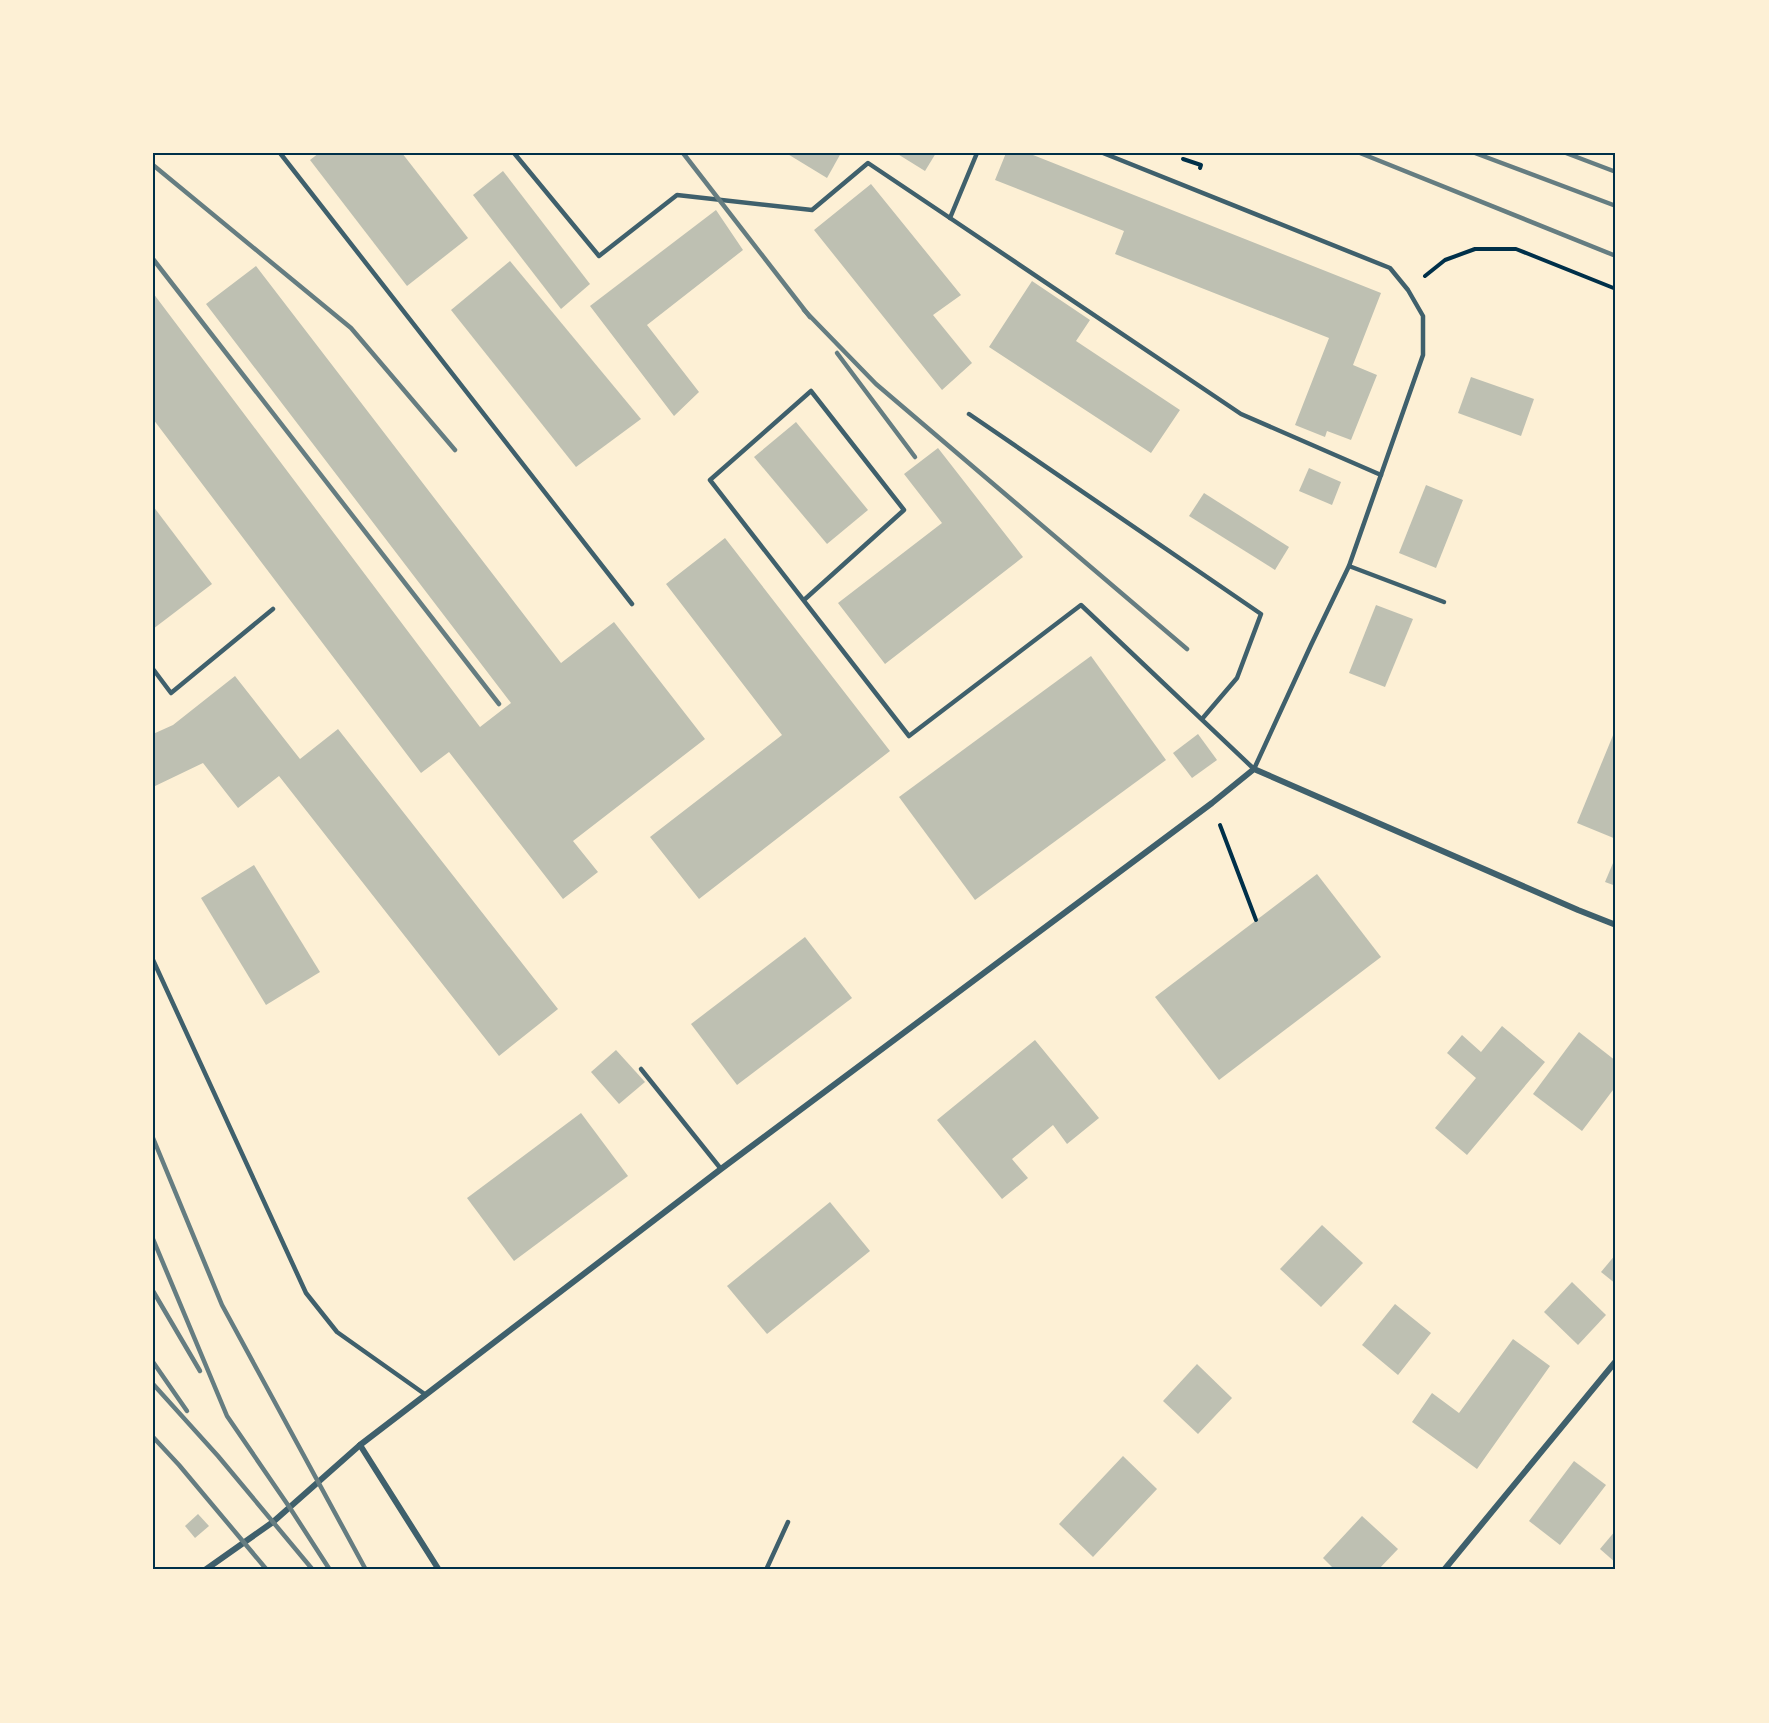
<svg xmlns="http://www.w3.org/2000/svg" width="1769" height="1723" font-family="'Fira Sans',sans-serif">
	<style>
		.building { fill: #bec0b2 }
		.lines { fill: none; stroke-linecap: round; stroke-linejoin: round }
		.path { stroke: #003049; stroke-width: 4 }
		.service { stroke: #3f606c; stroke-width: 4.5 }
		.minor { stroke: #3f606c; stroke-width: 6 }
		.rail { stroke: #657d81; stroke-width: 4.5 }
		.neatline { fill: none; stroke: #003049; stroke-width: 2 }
	</style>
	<rect width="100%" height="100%" fill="#fdf0d5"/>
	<g class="building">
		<path d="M319,153H402L468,238L407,286L310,160Z"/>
		<path d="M786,153H841L827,178Z"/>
		<path d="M896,153H936L925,171Z"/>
		<path d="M1006,153H1028L1381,293L1353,365L1377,375L1351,440L1327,431L1325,437L1295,425L1329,338L1115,254L1124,231L995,180Z"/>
		<path d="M503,171L590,284L561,309L473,195Z"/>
		<path d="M871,184L961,295L933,315L972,363L942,390L814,230Z"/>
		<path d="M716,210L743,250L647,325L699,392L674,416L590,306Z"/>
		<path d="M510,261L641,419L576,467L451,310Z"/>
		<path d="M256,266L561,663L614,622L705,739L573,841L598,872L563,899L449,752L421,773L153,419V293L480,727L511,703L206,304Z"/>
		<path d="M1032,281L1090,320L1076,341L1180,410L1151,453L989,347Z"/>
		<path d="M1471,377L1534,399L1521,436L1458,413Z"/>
		<path d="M796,422L868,510L827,544L754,457Z"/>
		<path d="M938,448L1023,557L885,664L838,603L942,523L904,474Z"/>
		<path d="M1309,468L1341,482L1332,505L1299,491Z"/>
		<path d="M1426,485L1463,500L1436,568L1399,553Z"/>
		<path d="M1204,493L1289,547L1275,570L1189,516Z"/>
		<path d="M153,506L212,584L153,629Z"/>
		<path d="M725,538L890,751L699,899L650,837L782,735L666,584Z"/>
		<path d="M1376,605L1413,619L1385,687L1349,673Z"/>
		<path d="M1091,656L1166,760L975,900L899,797Z"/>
		<path d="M235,676L300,759L338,729L558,1009L499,1056L279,776L238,808L203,763L153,787V734L173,725Z"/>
		<path d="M1616,728V839L1577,823Z"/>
		<path d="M1198,734L1217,760L1192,778L1173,753Z"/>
		<path d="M1616,856V886L1605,882Z"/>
		<path d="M254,865L320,972L266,1005L201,898Z"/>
		<path d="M1317,874L1381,957L1219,1080L1155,997Z"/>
		<path d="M805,937L852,998L737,1085L691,1024Z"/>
		<path d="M1502,1026L1545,1062L1467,1155L1435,1128L1476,1078L1447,1053L1462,1035L1481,1052Z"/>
		<path d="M1579,1032L1616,1061V1086L1582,1131L1533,1094Z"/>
		<path d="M1035,1040L1099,1118L1067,1144L1053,1125L1012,1159L1028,1178L1002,1199L937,1120Z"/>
		<path d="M616,1050L645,1082L619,1104L591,1072Z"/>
		<path d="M581,1113L628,1176L514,1261L467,1198Z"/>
		<path d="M830,1202L870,1251L767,1334L727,1286Z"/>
		<path d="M1322,1225L1363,1263L1321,1307L1280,1269Z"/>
		<path d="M1616,1254V1284L1601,1272Z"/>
		<path d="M1572,1282L1606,1315L1578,1345L1544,1312Z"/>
		<path d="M1395,1304L1431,1333L1398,1375L1362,1345Z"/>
		<path d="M1513,1339L1550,1366L1477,1469L1412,1422L1432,1393L1459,1413Z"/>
		<path d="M1197,1364L1232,1398L1198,1434L1163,1401Z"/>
		<path d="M1123,1456L1157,1489L1093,1557L1059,1524Z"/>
		<path d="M1574,1461L1606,1485L1560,1545L1529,1521Z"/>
		<path d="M198,1514L209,1526L195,1538L185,1526Z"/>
		<path d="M1362,1516L1398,1549L1378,1570H1335L1323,1558Z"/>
		<path d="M1616,1530V1563L1600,1549Z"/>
	</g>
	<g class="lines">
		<g class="path">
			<path d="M1183,159L1201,165L1200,168"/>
			<path d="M1425,276L1445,260L1475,249H1516L1616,289"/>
			<path d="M1220,825L1256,920"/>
		</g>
		<g class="service">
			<path d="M280,153L632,604"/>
			<path d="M514,153L599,256L677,195L812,210L868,163L950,218"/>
			<path d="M977,153L950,218L1241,414L1381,475"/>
			<path d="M969,414L1261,614L1237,678L1202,719"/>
			<path d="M1349,566L1444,602"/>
			<path d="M804,600L904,510L811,391L710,480L909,736L1081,605L1254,769L1311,645L1349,566L1423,355V316L1408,290L1390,268L1103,153"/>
			<path d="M153,669L171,693L273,609"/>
			<path d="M153,960L306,1293L337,1332L426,1395"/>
			<path d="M641,1069L721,1169"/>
			<path d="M766,1570L788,1522"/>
		</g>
		<g class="minor">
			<path d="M360,1445L439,1570"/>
			<path d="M205,1570L273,1522L360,1445L721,1169L1212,803L1254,769L1578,910L1616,925"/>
			<path d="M1444,1570L1616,1361"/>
		</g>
		<g class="rail">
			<path d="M683,153L810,317"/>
			<path d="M1360,153L1616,256"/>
			<path d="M1475,153L1616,206"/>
			<path d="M1566,153L1616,172"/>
			<path d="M153,165L351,328L455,450"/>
			<path d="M153,259L499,704"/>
			<path d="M804,310L876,384L1187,649"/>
			<path d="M837,353L915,457"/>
			<path d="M153,1138L222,1305L366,1570"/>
			<path d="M153,1239L227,1416L290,1508L330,1570"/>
			<path d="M153,1291L200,1371"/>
			<path d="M153,1362L187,1411"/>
			<path d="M153,1384L218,1456L313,1570"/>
			<path d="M153,1437L179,1465L267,1570"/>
		</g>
	</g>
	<rect width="1769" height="1723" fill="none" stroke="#fdf0d5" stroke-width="309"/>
	<rect x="154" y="154" width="1460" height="1414" class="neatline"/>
</svg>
